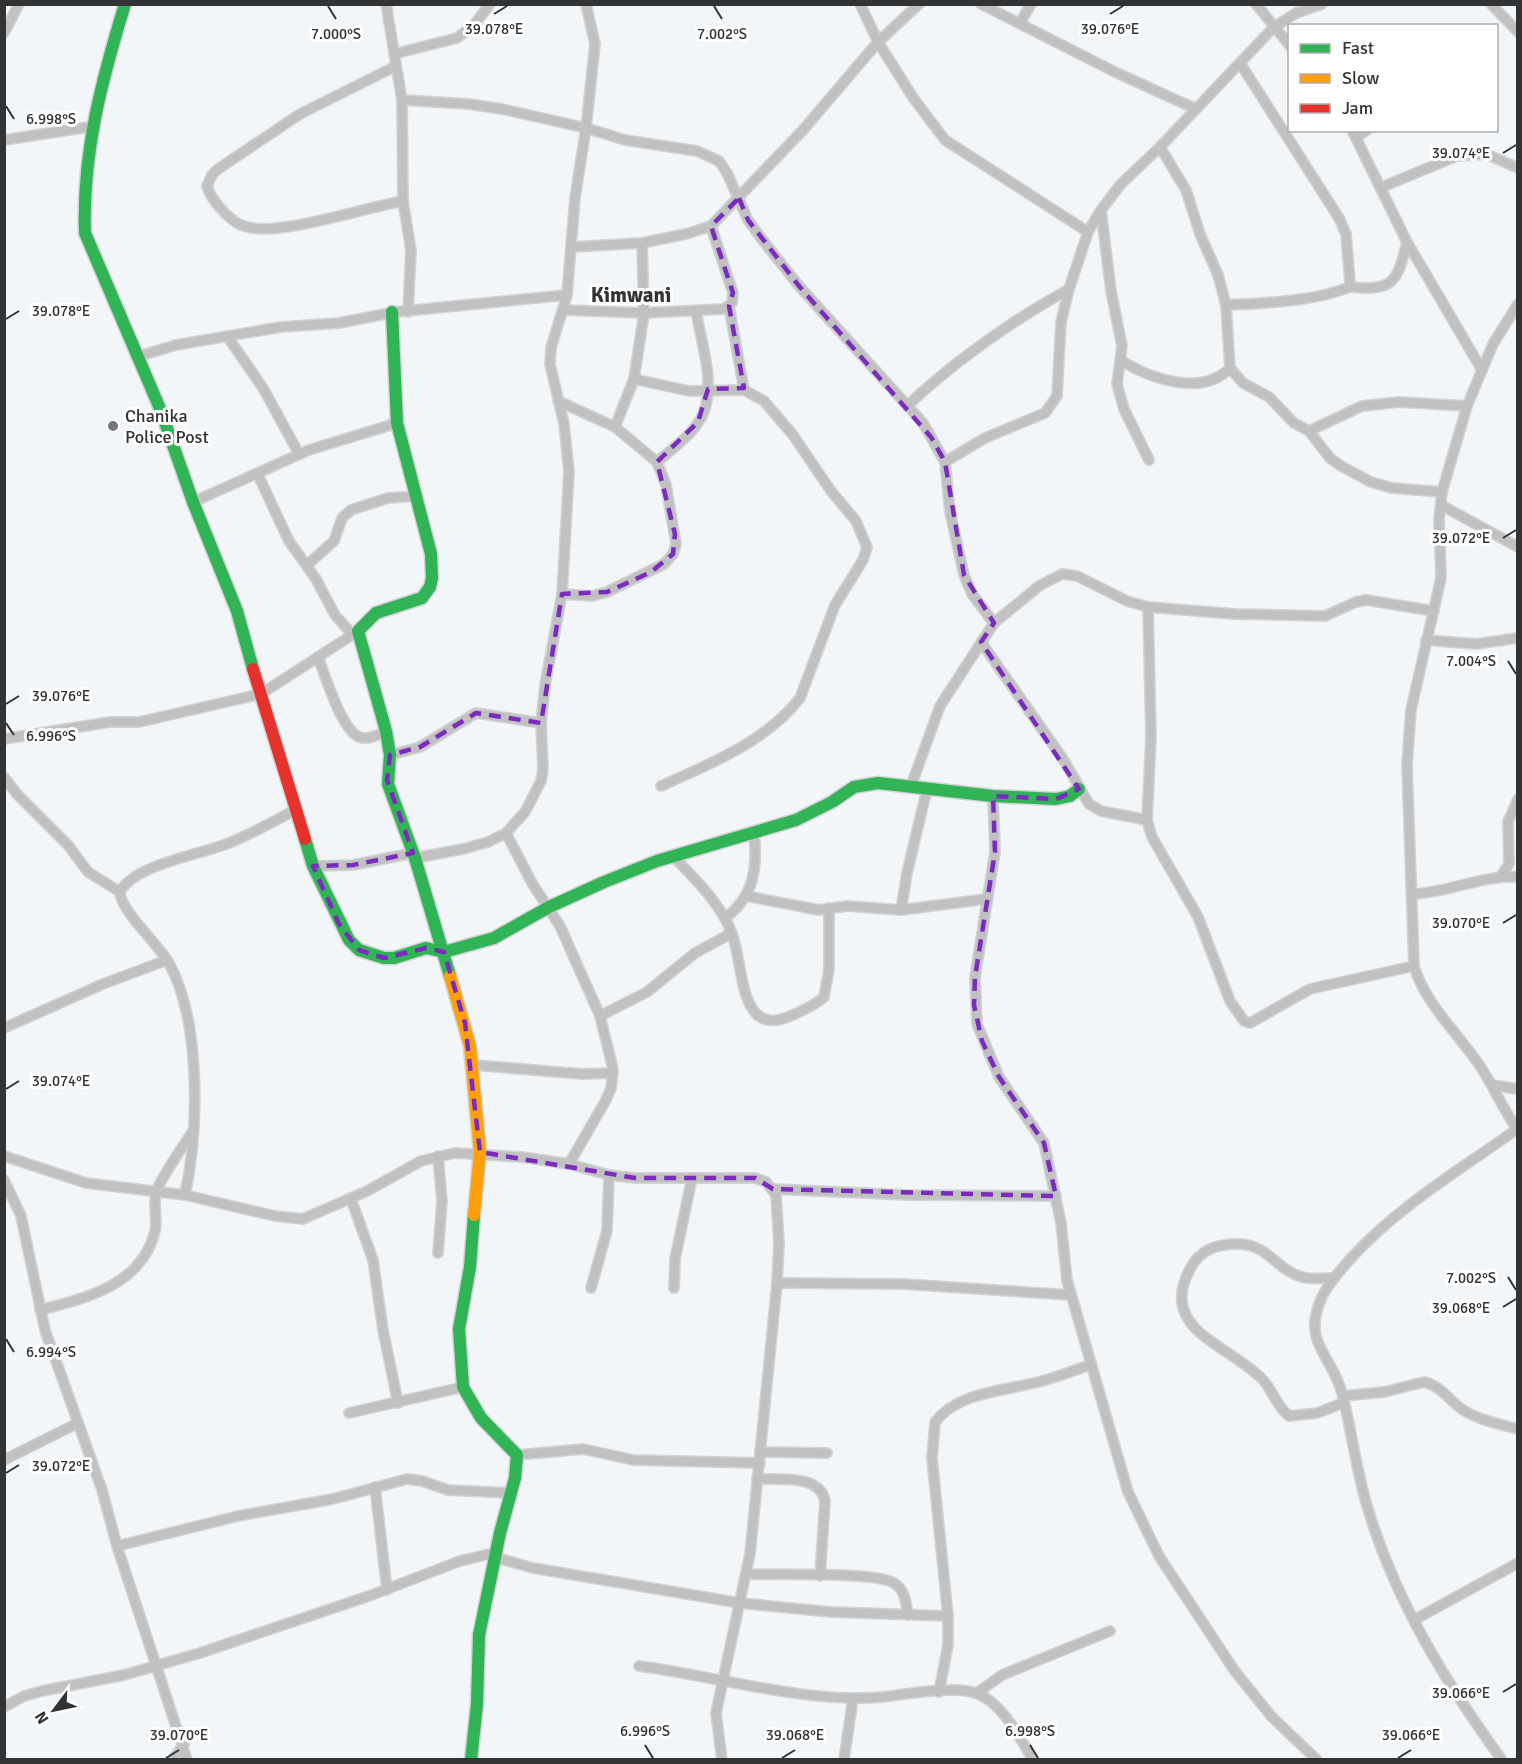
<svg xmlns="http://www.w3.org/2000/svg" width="1522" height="1764" font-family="Signika,sans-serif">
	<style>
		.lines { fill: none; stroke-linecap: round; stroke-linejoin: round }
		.street-casing { stroke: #d1d3d5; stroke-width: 12 }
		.fast-casing { stroke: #d1d3d5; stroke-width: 15 }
		.slow-casing { stroke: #d1d3d5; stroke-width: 15 }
		.jam-casing { stroke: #d1d3d5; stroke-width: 15 }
		.street { stroke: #c2c1c1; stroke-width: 9 }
		.fast { stroke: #30b455; stroke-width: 12 }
		.slow { stroke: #ff9f0a; stroke-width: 12 }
		.jam { stroke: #e5322d; stroke-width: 12 }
		.marked { fill: none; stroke: #7b2cbf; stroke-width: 4.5; stroke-dasharray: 12 8; stroke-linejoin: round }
		.ticks { fill: none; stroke: #313335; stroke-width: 2 }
		.poi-dot { fill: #75777a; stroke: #fff; stroke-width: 2 }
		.labels { text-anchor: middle; stroke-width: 6; stroke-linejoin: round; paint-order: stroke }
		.poi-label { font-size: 18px; fill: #313335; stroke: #fff; text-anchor: start }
		.quarter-label { font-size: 21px; font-weight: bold; fill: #313335; stroke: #fff }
		.ticks-label { font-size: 15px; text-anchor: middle; fill: #313335; stroke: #fff; stroke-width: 6; stroke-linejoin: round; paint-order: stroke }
	</style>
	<rect width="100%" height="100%" fill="#f3f6f9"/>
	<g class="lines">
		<g class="street-casing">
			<g id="street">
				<path d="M386,4L402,100L403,201L411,250L408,312"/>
				<path d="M860,4L878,42L914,99L945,140L1088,232"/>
				<path d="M981,4L1115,72L1196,109"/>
				<path d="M1256,4L1290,46"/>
				<path d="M1491,4L1518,32"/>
				<path d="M1020,23L1031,4"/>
				<path d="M4,33L19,4"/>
				<path d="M394,54L457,38L474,25L490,4"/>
				<path d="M396,66L300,114L218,169L212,175L207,186C211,200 230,222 244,226C276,238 366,207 403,201"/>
				<path d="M402,100L468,104L502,109L586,128L625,140L697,151L719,161L727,173L748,220L761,238L799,286L923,423L945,462L950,512L964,575L972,594L994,623"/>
				<path d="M1352,130L1407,242L1482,370"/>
				<path d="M1356,137L1367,130"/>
				<path d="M4,140L95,126"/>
				<path d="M1382,187L1457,156L1486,154L1518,168"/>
				<path d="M1101,210L1111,291L1122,346L1117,384L1124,409L1149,460"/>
				<path d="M572,247L642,243L686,234L711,226L803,130L878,42L919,4"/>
				<path d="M1350,287C1393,291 1397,283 1407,242"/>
				<path d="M1518,304L1493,344L1467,406L1442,492L1439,519L1441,578L1411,710L1407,765L1414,966C1425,1004 1458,1033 1480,1066C1494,1087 1503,1110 1518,1130"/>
				<path d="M1226,305C1267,303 1311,302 1350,287V283L1346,234L1339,218L1240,63"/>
				<path d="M729,306L744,390"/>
				<path d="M563,310L644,313L724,309L732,303L733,293L711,226"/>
				<path d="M227,336L263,388L299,454"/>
				<path d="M136,357L176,345L281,327L339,323L395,312L567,295"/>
				<path d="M1122,361C1151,379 1202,397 1230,368L1226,305L1218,275L1200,234L1186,190L1160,147"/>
				<path d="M1230,368L1243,383L1269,397L1294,423L1309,431L1330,458L1341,466L1371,482L1392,488L1442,492"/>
				<path d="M634,379L689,391L744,390L764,401L793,435L831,491L856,521L867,547L863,560L835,605L800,698C767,741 710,764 661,786"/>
				<path d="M558,401L615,427L657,462L666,485L676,544L673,554L664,564L607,592L592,596L562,594"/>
				<path d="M907,406C956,360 1010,322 1069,289"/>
				<path d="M615,427L634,379L644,313L642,243"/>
				<path d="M1309,431L1362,406L1399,402L1467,406"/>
				<path d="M657,462C673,448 694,434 703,414C716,385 701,342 696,311"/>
				<path d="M945,462L985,438L1045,413L1057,396L1061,322L1069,289L1088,232L1101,210L1121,184L1160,147L1273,28L1296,13L1322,4"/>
				<path d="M258,475L289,541L316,579L335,615L352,634"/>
				<path d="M193,502L309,450L397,423"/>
				<path d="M1441,505L1518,547"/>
				<path d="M307,565L334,541L342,518L351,510L388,498L417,496"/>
				<path d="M1148,607L1151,736L1147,820L1152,837L1198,917L1230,1001L1244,1021L1250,1023L1310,989L1414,966"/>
				<path d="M1426,640L1476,644L1518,638"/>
				<path d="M981,642L1063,759L1089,804L1101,811L1147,820"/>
				<path d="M318,657C325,675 341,729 359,737C368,741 379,734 386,731"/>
				<path d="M4,739L110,722H139L261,694L358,631"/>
				<path d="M390,755L420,747L476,713L541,723"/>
				<path d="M4,777L17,794L68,845L88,872L120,892"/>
				<path d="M911,786L940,706L994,623L1039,586L1062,574L1077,576L1127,601L1148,607L1235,614L1325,616L1356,602L1366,600L1434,611"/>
				<path d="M993,796L995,852L975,977L977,1024L999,1077L1044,1143L1061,1223L1067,1280L1128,1492L1159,1556L1234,1670L1271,1716L1317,1760"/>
				<path d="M506,833L532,883L560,926L600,1016L613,1069L611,1088L606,1100L569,1164"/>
				<path d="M673,856C694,878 722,905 732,934C744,964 738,1037 788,1017C800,1012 814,1006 824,997L829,970V908"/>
				<path d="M415,858L463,849L488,842L506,833L525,812L541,781L543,769L541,723L545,685L562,594L569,472L564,424L550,364L551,348L567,295L575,198L586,128L595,44L586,4"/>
				<path d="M313,866L353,865L413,853"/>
				<path d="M1501,876L1509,864L1508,822L1518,799"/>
				<path d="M1412,894C1448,893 1481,875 1518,877"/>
				<path d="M746,896L819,910L847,906L901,910L986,899"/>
				<path d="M901,910L907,873L927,789"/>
				<path d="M725,918C754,897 758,867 754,833"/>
				<path d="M600,1016L647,992L695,953L732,933"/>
				<path d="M4,1028L103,984L167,960"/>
				<path d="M473,1065L582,1074L613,1073"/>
				<path d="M1492,1085L1518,1089"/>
				<path d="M4,1156L86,1183L185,1195L275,1216L303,1219L367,1191L421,1161L455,1153L522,1157L569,1164L609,1175L635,1178H755L766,1182L776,1195L779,1243L777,1283L750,1554L716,1713L722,1760"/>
				<path d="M438,1156L442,1201L438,1253"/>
				<path d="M4,1180L21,1216L45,1330L102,1490L117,1546L187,1760"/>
				<path d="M773,1189L908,1195L1056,1196"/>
				<path d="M185,1195C199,1130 201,1022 169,963C158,944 120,910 120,892C135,864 200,855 229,843C251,834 273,822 295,810"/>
				<path d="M351,1199L373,1260L383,1330L398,1403"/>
				<path d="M1334,1278C1323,1278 1312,1280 1302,1277C1278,1271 1267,1244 1239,1244C1217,1244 1200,1249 1190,1269C1157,1330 1230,1345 1263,1380C1273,1391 1277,1407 1289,1416L1317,1413L1343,1403"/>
				<path d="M777,1283L903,1284L1071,1295"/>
				<path d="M591,1288L607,1231L609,1175"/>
				<path d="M674,1288L675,1259L692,1178"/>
				<path d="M40,1310C87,1298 142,1285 155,1231C158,1218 152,1202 157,1190C162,1176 184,1145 193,1131"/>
				<path d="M1343,1396L1384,1392L1424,1382C1440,1385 1450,1401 1463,1410C1479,1420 1499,1424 1518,1429"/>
				<path d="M349,1413L463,1387"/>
				<path d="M760,1452L827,1453"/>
				<path d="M517,1455L583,1449L633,1460L760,1463"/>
				<path d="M4,1460L78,1423"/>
				<path d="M757,1479C779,1480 820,1474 825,1501L820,1576"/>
				<path d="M375,1487L387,1590"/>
				<path d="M117,1546L238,1516L333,1499L407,1479L422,1481L448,1490L512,1493"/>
				<path d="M497,1558L533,1568L740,1603L831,1612L948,1616"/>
				<path d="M747,1574C775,1575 871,1572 892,1582C905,1588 906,1603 908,1615"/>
				<path d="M1414,1620L1518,1563"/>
				<path d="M639,1666C716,1676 807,1704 883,1697C906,1694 958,1685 978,1694C1003,1704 1020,1738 1033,1760"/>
				<path d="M939,1692L948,1645V1616L932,1458L935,1422C959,1391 1007,1391 1042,1381C1058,1377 1074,1370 1090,1365"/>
				<path d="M977,1693L1002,1675L1110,1631"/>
				<path d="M4,1707L24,1696L42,1691L124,1675L200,1653L369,1596L460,1561L498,1552"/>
				<path d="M173,1760L184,1744"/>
				<path d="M844,1760L853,1698"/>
				<path d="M1502,1760C1446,1683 1395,1600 1368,1509C1356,1471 1352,1431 1342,1393C1331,1353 1301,1343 1322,1297C1329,1282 1341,1270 1352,1257C1400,1205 1460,1170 1517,1129"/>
			</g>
		</g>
		<g class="fast-casing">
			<g id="fast">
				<path d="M125,4C102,79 82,154 85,233L161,411L193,502L237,611L253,669"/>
				<path d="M392,312L397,423L431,554L432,578L430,587L422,598L376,613L358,631L386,731L390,755L388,784L415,858L450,976"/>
				<path d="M305,839L313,866L349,940L359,950L384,958H394L426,948L444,952L494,938L549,907L604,882L657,861L796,820L832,802L854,787L878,783L993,796L1056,799L1070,796L1079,789"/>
				<path d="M471,1760L477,1704L479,1635L500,1533L515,1478L517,1455L481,1418L463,1387L459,1329L470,1267L474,1215"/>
			</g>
		</g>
		<g class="slow-casing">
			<path id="slow" d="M450,976L470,1046L480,1152L474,1215"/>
		</g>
		<g class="jam-casing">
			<path id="jam" d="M253,669L305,839"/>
		</g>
		<use href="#street" class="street"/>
		<use href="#fast" class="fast"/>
		<use href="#slow" class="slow"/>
		<use href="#jam" class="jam"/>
	</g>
	<path class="marked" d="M739,198L748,220L799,286L931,437L945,462L964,575L994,623L981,642L1079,789L1056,799L993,796L995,852L975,977L974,1005L982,1041L999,1077L1044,1143L1056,1196L773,1189L755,1178H635L480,1152L465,1023L444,952L426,948L384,958L359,950L339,924L313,866L353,865L413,853L387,780L390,755L420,747L476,713L541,723L562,594L607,592L651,572L673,554L675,534L657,462L698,422L708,389L744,388L729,306L733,293L711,226Z"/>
	<path class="ticks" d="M328,6L336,19M714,6L722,19M494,14L507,6M1110,14L1123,6M6,106L14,119M1503,153L1516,145M6,319L19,311M1503,538L1516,530M1508,661L1516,674M6,704L19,696M6,723L14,735M1503,923L1516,915M6,1089L19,1081M1508,1277L1516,1290M1503,1307L1516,1299M6,1339L14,1352M6,1473L19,1465M1503,1692L1516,1684M645,1745L653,1758M1030,1745L1038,1758M166,1758L179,1750M782,1758L795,1750M1398,1758L1411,1750"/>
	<circle class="poi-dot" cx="113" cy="426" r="6"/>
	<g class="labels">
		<g class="poi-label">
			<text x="125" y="422">Chanika<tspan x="125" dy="21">Police Post</tspan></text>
		</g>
		<g class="quarter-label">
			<text x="631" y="302">Kimwani</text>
		</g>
	</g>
	<g class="ticks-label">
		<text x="494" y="34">39.078°E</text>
		<text x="1110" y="34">39.076°E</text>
		<text x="336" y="39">7.000°S</text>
		<text x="722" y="39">7.002°S</text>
		<text x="51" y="124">6.998°S</text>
		<text x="1461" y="158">39.074°E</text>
		<text x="61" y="316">39.078°E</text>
		<text x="1461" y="543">39.072°E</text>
		<text x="1471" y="666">7.004°S</text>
		<text x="61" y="701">39.076°E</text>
		<text x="51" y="741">6.996°S</text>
		<text x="1461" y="928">39.070°E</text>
		<text x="61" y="1086">39.074°E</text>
		<text x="1471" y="1283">7.002°S</text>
		<text x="1461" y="1313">39.068°E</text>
		<text x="51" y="1357">6.994°S</text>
		<text x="61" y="1471">39.072°E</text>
		<text x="1461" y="1698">39.066°E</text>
		<text x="645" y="1736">6.996°S</text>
		<text x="1030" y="1736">6.998°S</text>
		<text x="179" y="1740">39.070°E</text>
		<text x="795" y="1740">39.068°E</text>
		<text x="1411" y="1740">39.066°E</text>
	</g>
	<rect width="1522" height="1764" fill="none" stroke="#313335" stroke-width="12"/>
	<rect x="1288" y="24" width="210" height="108" fill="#ffffff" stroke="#adadae" stroke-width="1.5"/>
	<rect x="1300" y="44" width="30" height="9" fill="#30b455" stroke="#adadae" stroke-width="1.5"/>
	<text x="1342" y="54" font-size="18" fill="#313335">Fast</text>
	<rect x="1300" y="74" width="30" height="9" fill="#ff9f0a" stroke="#adadae" stroke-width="1.5"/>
	<text x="1342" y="84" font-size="18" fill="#313335">Slow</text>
	<rect x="1300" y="104" width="30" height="9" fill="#e5322d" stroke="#adadae" stroke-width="1.5"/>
	<text x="1342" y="114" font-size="18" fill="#313335">Jam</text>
	<g transform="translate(54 1710) rotate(238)" stroke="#ffffff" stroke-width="4.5" paint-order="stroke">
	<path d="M0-4.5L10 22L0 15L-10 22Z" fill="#313335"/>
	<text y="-9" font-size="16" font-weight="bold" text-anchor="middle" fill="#313335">N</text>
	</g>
</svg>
